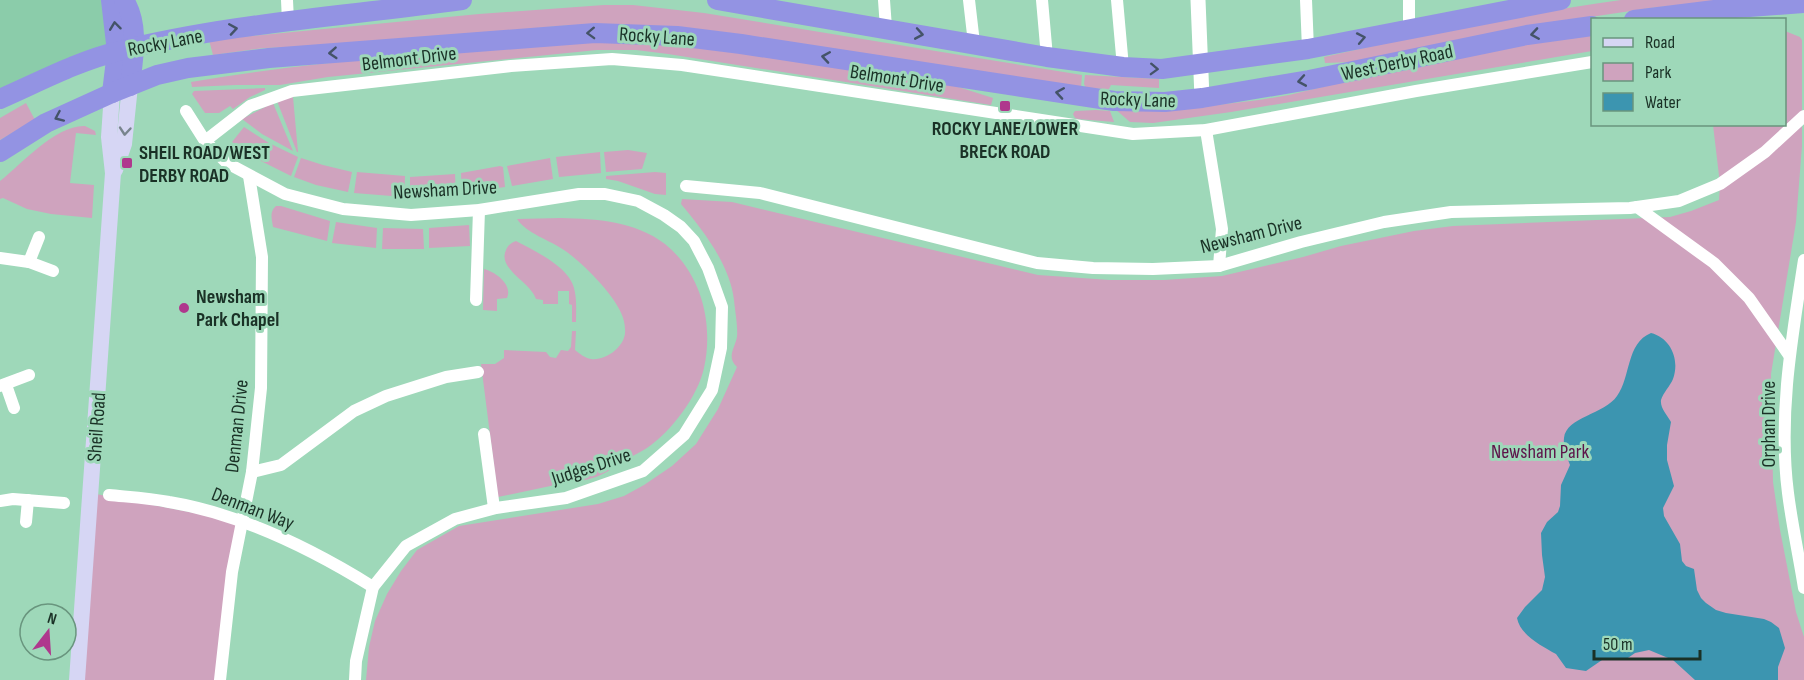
<svg xmlns="http://www.w3.org/2000/svg" width="1804" height="680" font-family="'Sofia Sans Condensed',sans-serif">
	<style>
		.built { fill: #8bccaa }
		.green { fill: #cfa3be }
		.water { fill: #3c95b0 }
		.lines { fill: none; stroke-linecap: round; stroke-linejoin: round }
		.minor { stroke: #fff; stroke-width: 12 }
		.tertiary { stroke: #fff; stroke-width: 15 }
		.secondary { stroke: #d6d6f4; stroke-width: 16 }
		.trunk { stroke: #9393e3; stroke-width: 20 }
		.oneway { stroke: #445368 }
		.oneway2 { stroke: #78848d }
		.poi-dot { fill: #af388d; stroke: #9ed8b9; stroke-width: 2 }
		.labels { text-anchor: middle; stroke-width: 6; stroke-linejoin: round; paint-order: stroke }
		.street-label { font-size: 20px; fill: #1a3126; stroke: #9ed8b9 }
		.poi-label { font-size: 20px; font-weight: bold; fill: #1a3126; stroke: #9ed8b9; text-anchor: start }
		.park-label { font-size: 20px; fill: #5d1349; stroke: #9ed8b9 }
	</style>
	<rect width="100%" height="100%" fill="#9ed8b9"/>
	<path class="built" d="M0,0H111L117,52L0,99Z"/>
	<g class="green">
		<path d="M1621,0H1724L1651,8L1543,24L1351,62L1325,63L1324,57C1422,35 1521,14 1621,0Z"/>
		<path d="M604,5H633L704,13L1082,75L1081,88L603,24L559,26L355,45L264,48L213,55L209,40L479,14Z"/>
		<path d="M1785,31L1800,37L1802,40V146L1796,222L1771,374L1773,482L1780,530L1796,612L1804,637V680H366L369,647L375,621L387,594L401,571L417,550L459,526L598,504L624,496L644,485L672,466L696,444L718,409L737,367C726,357 735,348 737,337C738,326 735,311 734,300C730,265 703,230 681,204L682,199L732,202L1038,275L1110,280H1164L1222,276L1303,257L1341,246L1414,231L1453,226L1670,217L1691,211L1719,200L1720,184L1713,125L1784,124Z"/>
		<path d="M1592,32V51L1231,112L1153,123L1130,122L1114,108H1192L1259,100L1289,95L1426,62Z"/>
		<path d="M574,41L694,46L952,85L993,98L991,105L668,54L636,50H597L328,77L280,85H236L192,87L191,82C317,60 446,53 574,41Z"/>
		<path d="M1085,75L1159,79V88L1111,85L1109,89L1086,88L1084,84Z"/>
		<path d="M265,88V90L250,97L233,109L230,106L219,113H205L192,94L194,91Z"/>
		<path d="M293,97L298,152H297L277,101Z"/>
		<path d="M26,103L35,120L0,140V118Z"/>
		<path d="M273,103L293,151L262,134L242,119Z"/>
		<path d="M1096,110L1110,111L1114,122L1078,119L1075,118L1073,114L1075,111Z"/>
		<path d="M85,126L95,131L96,135L76,133L70,183L94,185L92,218L51,214L27,209L3,198L0,199V181C22,164 55,125 85,126Z"/>
		<path d="M244,127L269,143L298,157L291,176L257,159L232,142Z"/>
		<path d="M628,150L647,153L642,169L606,172L604,152Z"/>
		<path d="M600,152L601,173L559,177L556,157Z"/>
		<path d="M301,158L323,165L352,172L348,192L316,185L294,177Z"/>
		<path d="M550,158L553,179L512,186L507,166Z"/>
		<path d="M500,166L503,167L505,187L462,193L461,173Z"/>
		<path d="M357,172L405,176L404,197L354,193Z"/>
		<path d="M655,172L666,173V195L655,194L618,181L606,179V176Z"/>
		<path d="M455,174L456,195L410,197V177Z"/>
		<path d="M276,206H281L330,221L327,241L273,227C272,219 269,212 276,206Z"/>
		<path d="M561,218C597,219 635,221 665,244C701,273 714,323 704,368C698,396 671,432 647,448C641,452 634,455 627,459C617,465 607,473 596,477C585,481 572,482 560,484C539,488 519,493 498,497L481,364H495L504,358V350L546,352L550,357L556,358L561,350L568,351L571,347L572,331H576L575,350C580,354 585,358 591,359C607,361 627,345 625,329C625,318 619,308 613,299C603,284 579,260 564,250C550,240 527,234 517,219Z"/>
		<path d="M336,222L377,228L376,248L332,243Z"/>
		<path d="M469,225L470,246L429,248V228Z"/>
		<path d="M383,228L423,229L424,249H382Z"/>
		<path d="M516,241C535,251 569,267 574,288C577,299 576,311 576,322H572V305L569,304V291H558V304H543V300L536,299C531,282 497,269 506,250C508,245 511,243 516,241Z"/>
		<path d="M484,269C496,272 513,285 507,298L497,299V311L483,310Z"/>
		<path d="M91,493L241,522L220,680H77Z"/>
	</g>
	<path class="water" d="M1651,333C1671,338 1680,360 1673,379C1670,386 1663,393 1661,400C1660,408 1667,415 1671,422L1667,445V460L1674,486L1663,508L1664,516L1680,544L1682,561L1686,566L1694,569L1697,590L1701,598L1706,603L1716,610L1726,613L1764,619L1771,622L1779,628L1785,648L1778,667V680H1695L1673,660L1649,650L1635,653L1625,660H1602L1586,671L1566,668L1556,654C1542,646 1520,635 1517,618L1525,607L1542,590L1545,577L1542,555L1541,533L1547,522L1558,512L1560,506L1561,485L1570,465C1567,457 1563,447 1564,438C1566,417 1605,414 1617,396C1631,377 1626,343 1651,333Z"/>
	<g class="lines">
		<g class="minor">
			<path d="M287,0L288,21"/>
			<path d="M884,0L886,28"/>
			<path d="M969,0L974,43"/>
			<path d="M1042,0L1047,57"/>
			<path d="M1117,0L1123,67"/>
			<path d="M1306,0L1308,49"/>
			<path d="M1409,0V29"/>
			<path d="M186,111L205,141L227,163L285,194L343,209L411,215L479,210L579,194H605L638,201L664,215L681,227L694,241L708,268L722,307L721,348L712,390L684,435L643,471L566,498L496,508L455,519L406,546L373,587L356,661L355,680"/>
			<path d="M1206,130L1222,229L1219,266"/>
			<path d="M205,141L250,106L292,91L511,66L612,59L682,65L1133,134L1206,130L1416,91L1592,62"/>
			<path d="M686,186L760,193L1037,263L1093,268L1153,269L1219,266L1301,242L1384,222L1451,212L1630,208L1679,201L1720,184L1765,152L1804,116"/>
			<path d="M1637,207L1714,263L1749,298L1789,355"/>
			<path d="M39,237L29,262L53,271"/>
			<path d="M0,258L29,262"/>
			<path d="M1804,260C1792,337 1778,415 1788,493C1792,525 1799,556 1804,588"/>
			<path d="M476,300L479,210"/>
			<path d="M6,385L14,408"/>
			<path d="M0,386L29,375"/>
			<path d="M484,434L494,508"/>
			<path d="M252,472L281,465L354,411L386,396L446,377L478,372"/>
			<path d="M109,495C129,497 149,498 169,502C241,514 312,549 373,587"/>
			<path d="M0,501L13,499L64,503"/>
			<path d="M26,522L28,500"/>
			<path d="M220,680L232,572L252,472L261,388L262,257L249,176"/>
		</g>
		<path class="tertiary" d="M1198,0L1202,98"/>
		<g class="secondary">
			<path d="M115,170L124,144L130,86"/>
			<path d="M77,680L113,173L109,137L112,93"/>
		</g>
		<g class="trunk">
			<path d="M111,0L117,52L112,93"/>
			<path d="M124,0C140,25 133,59 130,86"/>
			<path d="M717,0L1047,57L1123,67L1162,69L1308,49L1561,0"/>
			<path d="M1634,20L1722,9L1804,3"/>
			<path d="M0,99C39,82 78,61 119,51C231,23 347,16 462,0"/>
			<path d="M0,152L46,123L112,93L157,75L188,68L269,58L595,33L677,36L741,44L1114,101L1165,102L1202,98L1309,80L1527,35L1592,26"/>
		</g>
	</g>
	<defs><path id="oneway-chevron" d="M-2-3.5L2.5 0L-2 3.5" fill="none" stroke-width="1.6" stroke-linecap="round" stroke-linejoin="round" transform="scale(1.5)"/></defs>
	<g class="oneway">
		<use href="#oneway-chevron" transform="translate(115 26) rotate(-97)"/>
		<use href="#oneway-chevron" transform="translate(233 29) rotate(-9)"/>
		<use href="#oneway-chevron" transform="translate(591 33) rotate(178)"/>
		<use href="#oneway-chevron" transform="translate(919 34) rotate(10)"/>
		<use href="#oneway-chevron" transform="translate(1535 34) rotate(171)"/>
		<use href="#oneway-chevron" transform="translate(1361 38) rotate(-11)"/>
		<use href="#oneway-chevron" transform="translate(333 53) rotate(176)"/>
		<use href="#oneway-chevron" transform="translate(826 57) rotate(-171)"/>
		<use href="#oneway-chevron" transform="translate(1154 69) rotate(2)"/>
		<use href="#oneway-chevron" transform="translate(1302 81) rotate(170)"/>
		<use href="#oneway-chevron" transform="translate(1060 93) rotate(-171)"/>
		<use href="#oneway-chevron" transform="translate(59 117) rotate(156)"/>
	</g>
	<use class="oneway2" href="#oneway-chevron" transform="translate(125 131) rotate(95)"/>
	<g class="poi-dot">
		<rect x="999" y="100" width="12" height="12" rx="3"/>
		<rect x="121" y="157" width="12" height="12" rx="3"/>
		<circle cx="184" cy="308" r="6"/>
	</g>
	<g class="labels">
		<g class="street-label">
			<text transform="translate(657 36) rotate(4)" y="7">Rocky Lane</text>
			<text transform="translate(165 42) rotate(-11)" y="7">Rocky Lane</text>
			<text transform="translate(409 58) rotate(-7)" y="7">Belmont Drive</text>
			<text transform="translate(1397 62) rotate(-12)" y="7">West Derby Road</text>
			<text transform="translate(897 78) rotate(9)" y="7">Belmont Drive</text>
			<text transform="translate(1138 99) rotate(2)" y="7">Rocky Lane</text>
			<text transform="translate(445 189) rotate(-3)" y="7">Newsham Drive</text>
			<text transform="translate(1251 234) rotate(-14)" y="7">Newsham Drive</text>
			<text transform="translate(1768 424) rotate(-90)" y="7">Orphan Drive</text>
			<text transform="translate(236 426) rotate(-84)" y="7">Denman Drive</text>
			<text transform="translate(96 427) rotate(-86)" y="7">Sheil Road</text>
			<text transform="translate(591 466) rotate(-18)" y="7">Judges Drive</text>
			<text transform="translate(253 508) rotate(21)" y="7">Denman Way</text>
		</g>
		<g class="poi-label">
			<text x="1005" y="135" text-anchor="middle">ROCKY LANE/LOWER<tspan x="1005" dy="23">BRECK ROAD</tspan></text>
			<text x="139" y="159">SHEIL ROAD/WEST<tspan x="139" dy="23">DERBY ROAD</tspan></text>
			<text x="196" y="303">Newsham<tspan x="196" dy="23">Park Chapel</tspan></text>
		</g>
		<g class="park-label">
			<text x="1540" y="458">Newsham Park</text>
		</g>
	</g>
	<rect x="1591" y="18" width="195" height="108" fill="#9ed8b9" stroke="#69957e" stroke-width="1.5"/>
	<rect x="1603" y="38" width="30" height="9" fill="#d6d6f4" stroke="#69957e" stroke-width="1.5"/>
	<text x="1645" y="48" font-size="18" fill="#1a3126">Road</text>
	<rect x="1603" y="63" width="30" height="18" fill="#cfa3be" stroke="#69957e" stroke-width="1.5"/>
	<text x="1645" y="78" font-size="18" fill="#1a3126">Park</text>
	<rect x="1603" y="93" width="30" height="18" fill="#3c95b0" stroke="#69957e" stroke-width="1.5"/>
	<text x="1645" y="108" font-size="18" fill="#1a3126">Water</text>
	<g transform="translate(48 632) rotate(17)"><circle r="28" fill="#9ed8b9" stroke="#69957e" stroke-width="1.5"/>
	<path d="M0-4.5L10 22L0 15L-10 22Z" fill="#af388d"/>
	<text y="-9" font-size="16" font-weight="bold" text-anchor="middle" fill="#1a3126">N</text>
	</g>
	<path d="M1594 650v9h106v-9" fill="none" stroke="#1a3126" stroke-width="3"/>
	<text x="1603" y="650" font-size="18" fill="#1a3126" stroke="#9ed8b9" stroke-width="4.5" paint-order="stroke">50 m</text>
</svg>
